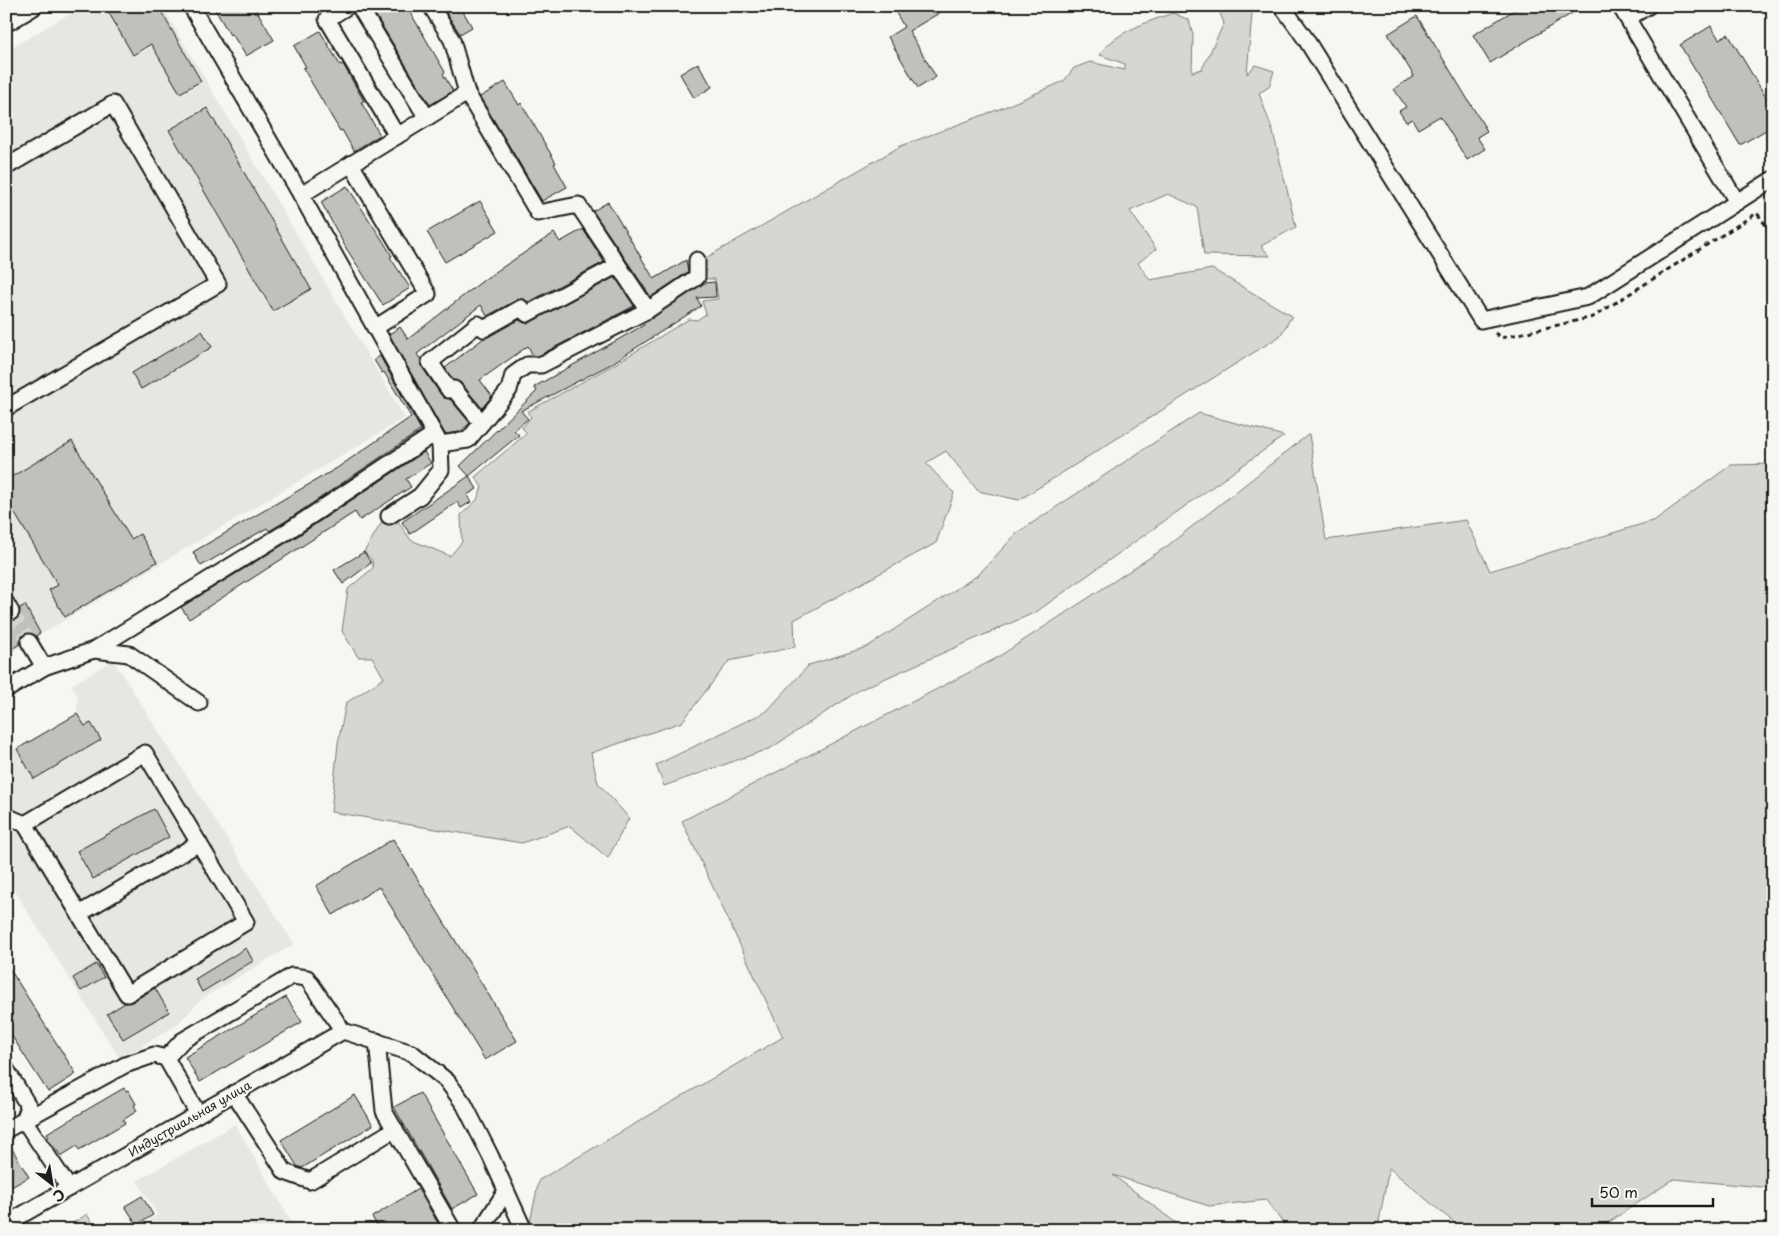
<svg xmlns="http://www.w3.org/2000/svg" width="1779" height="1236" font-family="'Playpen Sans',sans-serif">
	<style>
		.built { fill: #e6e6e2 }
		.green { fill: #d6d6d2; stroke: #797977 }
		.building { fill: #c0c0bd; stroke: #1c1c1c }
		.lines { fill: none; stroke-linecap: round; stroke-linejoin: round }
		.minor-tunnel { stroke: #d5d5d2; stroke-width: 15; stroke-dasharray: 15 8; stroke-linecap: butt }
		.minor-casing { stroke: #1c1c1c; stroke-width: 19 }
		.major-casing { stroke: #1c1c1c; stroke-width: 24 }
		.path { stroke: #1c1c1c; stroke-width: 3; stroke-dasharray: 5 4; stroke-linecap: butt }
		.minor { stroke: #f6f6f2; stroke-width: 15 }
		.major { stroke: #f6f6f2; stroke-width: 20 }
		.labels { text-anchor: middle; stroke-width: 4; stroke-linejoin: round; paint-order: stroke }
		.street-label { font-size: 12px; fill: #1c1c1c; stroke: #f6f6f2 }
	</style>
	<rect width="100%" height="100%" fill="#f6f6f2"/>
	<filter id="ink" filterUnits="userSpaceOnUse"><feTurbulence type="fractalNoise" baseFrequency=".02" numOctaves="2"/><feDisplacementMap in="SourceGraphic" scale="10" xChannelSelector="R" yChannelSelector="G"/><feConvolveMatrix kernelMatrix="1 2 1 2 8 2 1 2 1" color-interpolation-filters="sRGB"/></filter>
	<g filter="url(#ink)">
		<g class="built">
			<path d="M83,6H162L405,418L6,655V51Z"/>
			<path d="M113,660L294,944L203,998L175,1026L120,1059L6,877V743L17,749L77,714L78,696L72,685Z"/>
			<path d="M235,1124L296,1230H132L158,1215L137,1181Z"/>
		</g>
		<g class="green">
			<path d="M1217,6H1247L1252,13L1247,74L1255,65L1274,71L1269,87L1259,93L1273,132L1296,227L1261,246L1270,256L1204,255L1197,207L1168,194L1130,211L1156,249L1138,263L1150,280L1212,269L1292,316L1280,336L1019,500L978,491L946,451L926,463L954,493L936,543L794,620L795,647L729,661L682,722L591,753L598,783L629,818L608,858L570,826L522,843L331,812L338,743L346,703L384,678L372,657H358L342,631L348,589L373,568L372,560L364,552L382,522L397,520L411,540L450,556L462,542L461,515L477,500L482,487L475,477L527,433L522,428L531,417L527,412L615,364L689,319L697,320L706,314L702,301L718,299L715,279H702V260L901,146L1002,108L1064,81L1074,68L1090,62L1125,70V64L1100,55C1112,33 1150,21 1173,13L1189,20L1193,35L1192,72L1202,69L1224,23Z"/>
			<path d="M1199,413L1284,436L1036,612L861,689L771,748L664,786L656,765L767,711L809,665L867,647L978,575L1017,533Z"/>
			<path d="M1309,434L1326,540L1466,520L1490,571L1655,520L1731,465L1773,464V1188L1674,1179L1597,1230H1474L1458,1226L1389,1168L1378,1227L1361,1230H1288L1266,1200L1209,1206L1113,1175L1180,1226L1178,1230H531L529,1227L539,1180L783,1037L682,821L995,659L1166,547Z"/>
			<path d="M87,1214L96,1230H75L72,1224Z"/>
		</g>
		<g class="building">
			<path d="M105,6H158L201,81L180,93L151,44L133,55Z"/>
			<path d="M213,6H254L274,40L246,56L232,34L230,35Z"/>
			<path d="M370,6H404L408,13L410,12L445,72L443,74L453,91L430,105Z"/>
			<path d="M442,6H460L472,27L460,34Z"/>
			<path d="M892,6H951L909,31L936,77L918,88L888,37L904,27Z"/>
			<path d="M1521,6H1584L1490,63L1473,35Z"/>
			<path d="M1417,16L1487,131L1477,137L1485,149L1467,160L1440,116L1418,129L1412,119L1406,122L1399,111L1406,107L1394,89L1414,76L1388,34Z"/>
			<path d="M1711,26L1719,39L1728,34L1773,109V126L1740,145L1680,45Z"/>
			<path d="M320,31L340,65L343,64L352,80L364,101L361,102L380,135L354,151L342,130L340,131L303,68L306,67L294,46Z"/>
			<path d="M698,63L712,87L694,98L680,74Z"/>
			<path d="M505,82L519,105L521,103L534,125L556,163L554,164L567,187L542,201L480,97Z"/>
			<path d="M207,108L311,289L273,311L169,130Z"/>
			<path d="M347,186L383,241L392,256L390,257L410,288L383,305L346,248L321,202Z"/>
			<path d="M480,201L498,231L445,262L427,232Z"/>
			<path d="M608,202L654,279L686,260L688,272L651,297L593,211Z"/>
			<path d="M583,229L604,262L529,302L523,299L517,300L487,316L481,305L417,354L421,360L422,367L441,395L445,398L450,399L470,423L460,432L445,434L389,334L400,327L408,339L485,279L554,233L560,242Z"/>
			<path d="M615,277L634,306L538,356H533L528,346L480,380L492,396L482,408L461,383L453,380L445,368L484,338L519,320L525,323L531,322Z"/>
			<path d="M715,282L716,297L697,298L701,306L611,364L521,411L528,419L514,430L519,435L469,476L460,466L537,391L534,387L644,325L643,323L704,283Z"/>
			<path d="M202,331L212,347L141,389L132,373Z"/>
			<path d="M380,356L421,430L286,521L269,531L267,528L201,566L193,552L337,468L411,417L384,372L382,373L374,360Z"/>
			<path d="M72,441L131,539L140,534L157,562L65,617L49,590L58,585L6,499V480Z"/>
			<path d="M424,452L431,463L406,479L411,487L360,520L355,512L189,619L181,607L296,537Z"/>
			<path d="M469,476L477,489L467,495L471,502L461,508L457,502L410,534L402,522Z"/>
			<path d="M364,552L371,563L343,584L334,570Z"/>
			<path d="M25,605L40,633L36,636L29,633L25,634L21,638L20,644L6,652V620L11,621L16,620L19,616L20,608Z"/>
			<path d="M77,714L85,726L91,723L101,740L34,779L17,749Z"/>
			<path d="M154,809L169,837L93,879L77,851Z"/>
			<path d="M393,839L517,1041L485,1060L379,887L333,915L316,886Z"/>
			<path d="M246,948L253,961L202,992L195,979Z"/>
			<path d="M6,963L76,1074L48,1092L6,1027Z"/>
			<path d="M96,964L104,977L81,991L73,978Z"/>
			<path d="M155,988L169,1012L123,1039L107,1014L125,1003L132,1002Z"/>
			<path d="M286,997L302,1022L200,1082L185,1057Z"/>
			<path d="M124,1088L126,1091L128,1090L136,1104L134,1105L137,1111L123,1120L125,1123L79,1150L77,1146L61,1156L47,1138L49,1137L47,1133Z"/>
			<path d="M420,1093L478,1194L452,1209L394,1107Z"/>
			<path d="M355,1095L373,1125L302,1168L297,1166L281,1140Z"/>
			<path d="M6,1139L29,1177L6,1190Z"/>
			<path d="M418,1189L442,1230H380L372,1217Z"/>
			<path d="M142,1196L153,1215L137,1225L125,1206Z"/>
		</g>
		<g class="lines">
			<path class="minor-tunnel" d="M11,612L29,642"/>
			<g class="minor-casing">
				<g id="minor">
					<path d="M191,6L301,195L440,444L468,440L509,390L513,375L527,365H541L648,310L578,205L538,213L467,93L452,40L431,6"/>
					<path d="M348,6L327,19L397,136"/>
					<path d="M359,6L427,118"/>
					<path d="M1282,6L1305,38L1481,320L1588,297L1773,179"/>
					<path d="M1620,6L1737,202"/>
					<path d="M1628,18L1648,6"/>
					<path d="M351,164L428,294L375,328"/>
					<path d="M6,167L113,104L218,284L6,408"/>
					<path d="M301,195L467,93"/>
					<path d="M648,310L697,277V260"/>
					<path d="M482,423L454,389L449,390L430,362L478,324L484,329L521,308L527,314L618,265"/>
					<path d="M389,516L420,496L441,470L440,444"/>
					<path d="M6,603L11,612"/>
					<path d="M29,642L44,667"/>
					<path d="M94,650L129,654L199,703"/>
					<path d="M6,690L44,667L94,650L291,529L434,434"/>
					<path d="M6,816L25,824L127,994L246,922L145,753L25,824"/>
					<path d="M79,914L199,843"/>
					<path d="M377,1041L384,1111L453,1230"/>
					<path d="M166,1058L198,1114"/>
					<path d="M6,1069L29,1107L24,1120L69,1188"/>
					<path d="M234,1093L285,1172L310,1181L395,1129"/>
					<path d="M6,1130L125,1065L154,1055L166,1058L182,1041L292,976L307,978L343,1031"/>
					<path d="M6,1224L343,1031L412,1053L447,1081L464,1104L490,1155L524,1230"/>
					<path d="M481,1230L506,1191"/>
				</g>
			</g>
			<g class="major-casing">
				<path id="major" d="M6,21L31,6"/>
			</g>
			<path class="path" d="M1495,333L1501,338L1593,317L1757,213L1773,235"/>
			<use href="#minor" class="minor"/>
			<use href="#major" class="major"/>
		</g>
	</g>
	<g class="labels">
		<g class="street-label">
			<text transform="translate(190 1119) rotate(-30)" y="4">Индустриальная улица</text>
		</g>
	</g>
	<rect width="1779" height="1236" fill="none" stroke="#f6f6f2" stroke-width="25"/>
	<rect x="12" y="12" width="1754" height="1211" fill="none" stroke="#1c1c1c" stroke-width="2" filter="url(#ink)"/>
	<g transform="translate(52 1184) rotate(149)" stroke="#f6f6f2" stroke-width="4" paint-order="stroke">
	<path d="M0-4L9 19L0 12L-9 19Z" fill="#1c1c1c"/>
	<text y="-8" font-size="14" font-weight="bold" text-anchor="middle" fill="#1c1c1c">С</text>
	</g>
	<path d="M1592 1198v8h121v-8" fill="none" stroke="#1c1c1c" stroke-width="2.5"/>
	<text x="1599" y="1198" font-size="15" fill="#1c1c1c" stroke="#f6f6f2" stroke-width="4" paint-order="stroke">50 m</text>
</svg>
